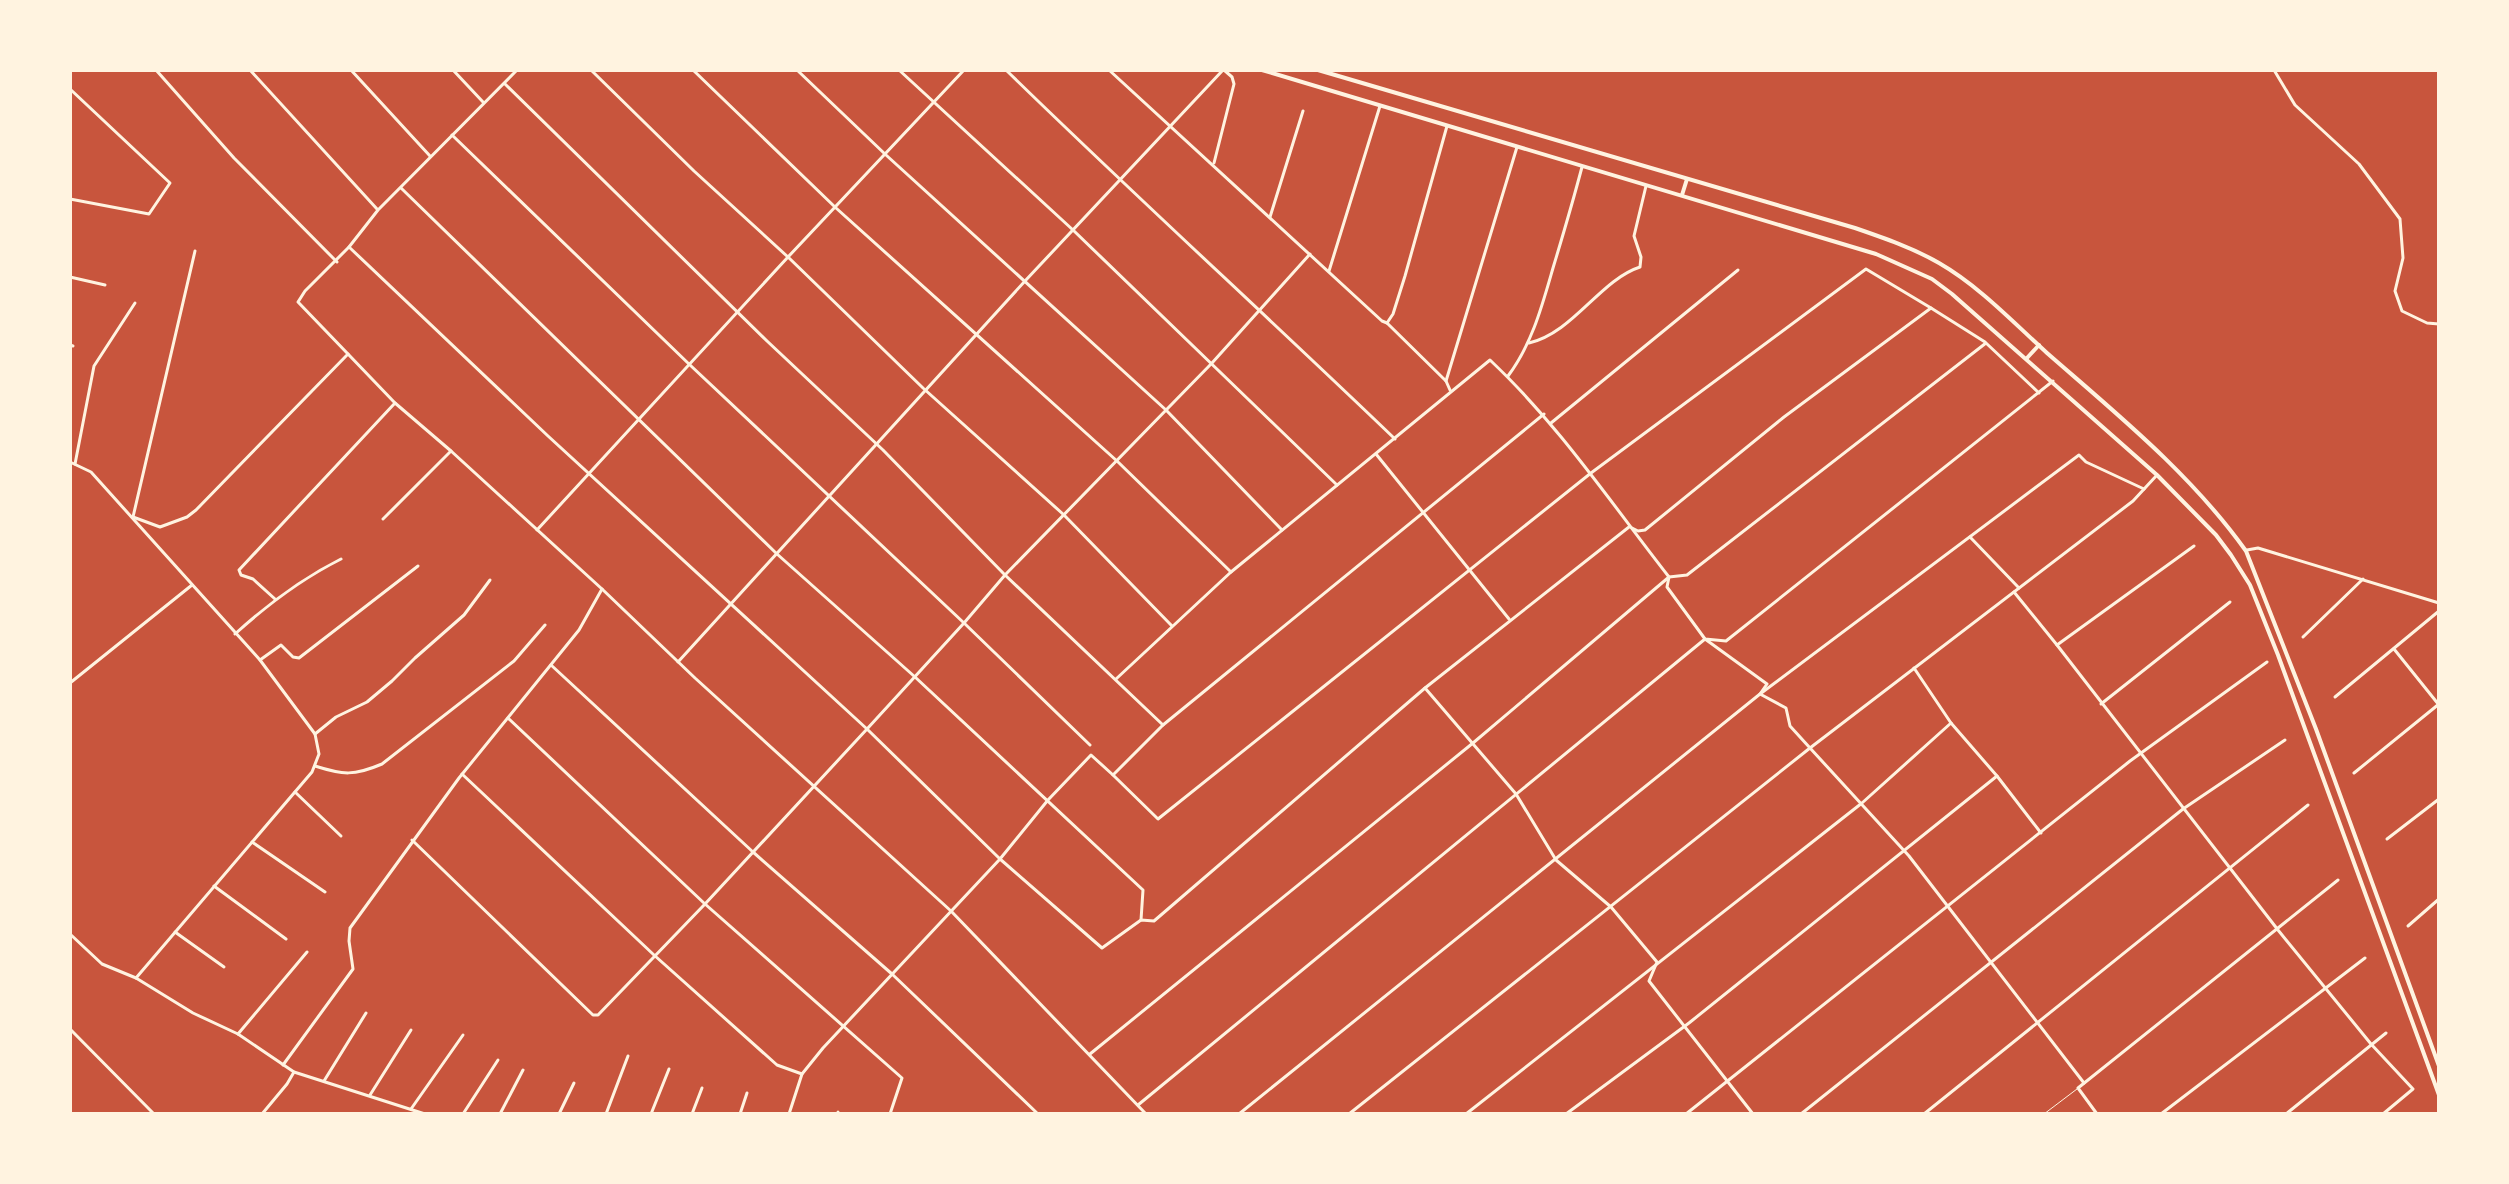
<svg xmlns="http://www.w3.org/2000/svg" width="2509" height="1184" font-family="'Noto Sans',sans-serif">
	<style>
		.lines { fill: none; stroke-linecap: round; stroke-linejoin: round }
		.service { stroke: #fff3e0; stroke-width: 1 }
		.minor { stroke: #fff3e0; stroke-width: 3 }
		.tertiary { stroke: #fff3e0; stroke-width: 3 }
		.secondary { stroke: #fff3e0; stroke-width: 4 }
		.primary { stroke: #fff3e0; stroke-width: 4 }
	</style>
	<rect width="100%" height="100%" fill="#c8553d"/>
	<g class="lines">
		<path class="service" d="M2044,1114L2077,1089"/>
		<g class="minor">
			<path d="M156,70L234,158L337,262"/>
			<path d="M250,70L377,209"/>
			<path d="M351,70L430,156"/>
			<path d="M453,70L483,102"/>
			<path d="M591,70L694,171L788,257L923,388L1064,515L1172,626"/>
			<path d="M693,70L836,208L1117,461L1231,572"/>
			<path d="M797,70L886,155L1166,410L1282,530"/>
			<path d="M899,70L1073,230L1337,485"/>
			<path d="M1006,70C1134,195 1266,315 1395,439"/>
			<path d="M1109,70L1382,321L1387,323L1393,314L1405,276L1447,126"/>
			<path d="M2274,70L2295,105L2359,164L2400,219L2403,258L2395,291L2402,311L2427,323L2439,324"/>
			<path d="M505,84L767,341L883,450L1005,575L1163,725"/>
			<path d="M70,89L170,183L149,214L70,199"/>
			<path d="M452,135L690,365L964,623L1090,745"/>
			<path d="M1214,163L1234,84L1232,77L1224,70"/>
			<path d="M401,188L777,554L915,677L1143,890L1141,920"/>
			<path d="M1270,217L1303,111"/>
			<path d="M349,247L548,436L867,729L705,904L598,1015H593L412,840"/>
			<path d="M195,251L133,517L160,527L187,517L196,510L348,354L298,302L305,291L349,247L378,210L517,70"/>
			<path d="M1329,271L1380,106"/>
			<path d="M70,277L105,285"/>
			<path d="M1387,323L1446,381L1450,390"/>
			<path d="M1529,343C1573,333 1600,280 1640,267L1641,257L1634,236L1646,186"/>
			<path d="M70,345L73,346"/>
			<path d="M1508,376C1532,344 1542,306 1553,268C1563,235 1573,201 1582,167"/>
			<path d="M1446,381L1517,147"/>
			<path d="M395,403L451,451L602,589L695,678L951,911L1146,1114"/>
			<path d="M1544,414L1163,725L1113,775L1091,755L1048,800L1000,859L1102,948L1141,920L1154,921L1425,688L1629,527"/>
			<path d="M1551,423L1738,270"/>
			<path d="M1376,454L1509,619"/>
			<path d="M70,462L91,472L260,660L315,734L319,754L312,772L136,978"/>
			<path d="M75,464L94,366L135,303"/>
			<path d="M383,519L451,451"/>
			<path d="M1632,528L1638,531L1645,530L1784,417L1931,308L1985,342"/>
			<path d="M537,530L788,257L964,70"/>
			<path d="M1970,537L2019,588"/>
			<path d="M2194,546L2057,645L2278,930L2371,1044L2413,1089L2383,1114"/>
			<path d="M2014,592L2057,645"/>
			<path d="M275,599L253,579L241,575L239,570L395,403L348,354"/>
			<path d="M235,634C268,604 301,579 341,559"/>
			<path d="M2303,637L2363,579"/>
			<path d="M2394,649L2439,705"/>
			<path d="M260,660L281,645L293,657L299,658L418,566"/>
			<path d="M678,662L1025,281L1223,70"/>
			<path d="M551,665L753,852L892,974L1038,1114"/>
			<path d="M1914,668L1951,723L1997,776L2041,833"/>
			<path d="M1116,679L1231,572L1490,360C1559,425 1611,503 1669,577L1667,587L1705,639L1726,641L2053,381"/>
			<path d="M70,683L192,585"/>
			<path d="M1425,688L1516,794L1556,860L1611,907L1657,962L1649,981L1753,1114"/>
			<path d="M2335,697L2439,611"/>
			<path d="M2101,704L2230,602"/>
			<path d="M508,718L705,904L902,1078L890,1114"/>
			<path d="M315,734L336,717L367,702L392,681L415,658L464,615L490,580"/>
			<path d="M315,766C343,775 354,776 382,764L514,661L545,625"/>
			<path d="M2354,773L2439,704"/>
			<path d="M462,774L654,955L777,1065L802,1074"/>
			<path d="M1113,775L1158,819L1591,473L1866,269L1931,308"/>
			<path d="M295,792L341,836"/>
			<path d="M2387,839L2439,799"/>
			<path d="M252,842L325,892"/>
			<path d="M214,886L286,939"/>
			<path d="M2408,926L2439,899"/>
			<path d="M175,932L224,967"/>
			<path d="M70,934L102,964L136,978L193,1013L238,1034L294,1072L425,1114"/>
			<path d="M70,1029L154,1114"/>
			<path d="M238,1034L307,952"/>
			<path d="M1090,1054L1473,743L1669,577L1687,575L1986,343L2039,393"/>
			<path d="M283,1065L353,969L349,941L350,928L459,778L579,630L602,589"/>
			<path d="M324,1081L366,1013"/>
			<path d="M2084,1083L1909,856L1810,748L2133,501L2157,475"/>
			<path d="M370,1095L411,1030"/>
			<path d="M1138,1105L1705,639L1767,684L1760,694L1786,708L1790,726L1810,748L1349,1114"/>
			<path d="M411,1109L463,1035"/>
			<path d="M262,1114L287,1084L294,1072"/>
			<path d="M463,1114L498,1060"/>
			<path d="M500,1114L523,1070"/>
			<path d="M559,1114L574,1083"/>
			<path d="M606,1114L628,1056"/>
			<path d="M651,1114L669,1069"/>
			<path d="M692,1114L702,1088"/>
			<path d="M740,1114L747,1093"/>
			<path d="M789,1114L802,1074L823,1048L1000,859L867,729L964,623L1005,575L1212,363L1310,254"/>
			<path d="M838,1114V1112"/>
			<path d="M1239,1114L1760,694L2079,455L2086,462L2144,489"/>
			<path d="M1466,1114L1862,803L1951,723"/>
			<path d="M1566,1114L1689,1023L1997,776"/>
			<path d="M1686,1114L2130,761L2267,662"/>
			<path d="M1801,1114L2183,809L2285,740"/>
			<path d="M1924,1114L2308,805"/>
			<path d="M2097,1114L2078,1088L2338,880"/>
			<path d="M2161,1114L2365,958"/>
			<path d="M2286,1114L2386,1033"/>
		</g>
		<path class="tertiary" d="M2247,550L2258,548L2439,603"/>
		<g class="secondary">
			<path d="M1682,195L1687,179"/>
			<path d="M2027,358L2039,345"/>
		</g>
		<g class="primary">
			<path d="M1262,70L1876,254L1932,279L1952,294L2157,475L2216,535L2231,555L2250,585L2278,655L2439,1095"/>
			<path d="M1318,70L1855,228C1884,238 1913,248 1939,263C1979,286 2013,322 2047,353C2118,415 2191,474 2246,551L2316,729L2439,1066"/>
		</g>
	</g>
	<rect width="2509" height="1184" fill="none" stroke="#fff3e0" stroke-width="144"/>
</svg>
